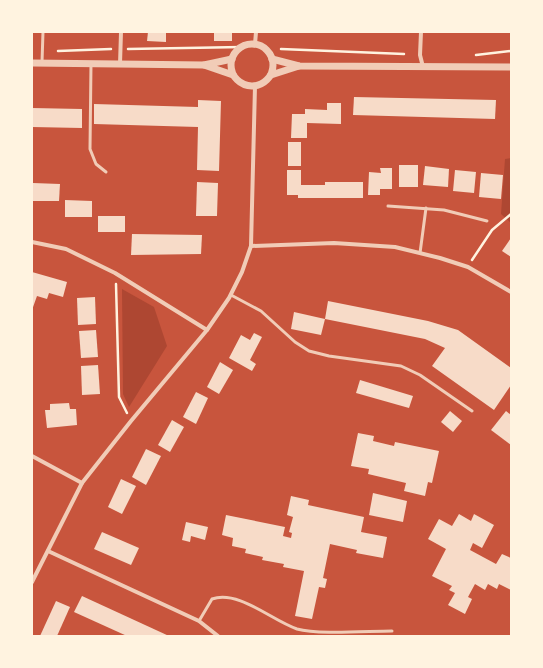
<svg xmlns="http://www.w3.org/2000/svg" width="543" height="668" font-family="'Nunito Sans',sans-serif">
	<style>
		.green { fill: #ae4732 }
		.building { fill: #f7dbc8 }
		.lines { fill: none; stroke-linecap: round; stroke-linejoin: round }
		.path { stroke: #fff3e0; stroke-width: 2.5 }
		.service { stroke: #f1ccb7; stroke-width: 3 }
		.minor { stroke: #f1ccb7; stroke-width: 4 }
		.tertiary { stroke: #f1ccb7; stroke-width: 7 }
	</style>
	<rect width="100%" height="100%" fill="#c8553d"/>
	<g class="green">
		<path d="M511,158V223L501,214L505,159Z"/>
		<path d="M122,289L154,307L167,346L129,407L123,394Z"/>
	</g>
	<g class="building">
		<path d="M148,32H166V42L147,41Z"/>
		<rect x="214" y="32" width="18" height="9"/>
		<path d="M354,97L496,100L495,119L353,115Z"/>
		<path d="M198,100L221,101L219,171L197,170L198,127L94,124V104L198,107Z"/>
		<path d="M327,103H341V124L307,123V138H291L292,114H305V109L327,110Z"/>
		<path d="M32,108L82,109V128L32,127Z"/>
		<rect x="288" y="142" width="13" height="24"/>
		<rect x="399" y="165" width="19" height="22"/>
		<path d="M425,166L449,169L448,187L423,185Z"/>
		<path d="M380,168H392V189H380V195H368L369,172L381,173Z"/>
		<path d="M287,170H301V185H325V182H363V198H298V195H287Z"/>
		<path d="M455,170L476,172L474,193L453,191Z"/>
		<path d="M481,173L503,175L501,199L479,197Z"/>
		<path d="M197,182L218,183L217,216H196Z"/>
		<path d="M33,183L60,184L59,201H33Z"/>
		<path d="M65,200L92,201V217H65Z"/>
		<rect x="98" y="216" width="27" height="16"/>
		<path d="M132,234L202,235L201,254L131,255Z"/>
		<path d="M511,238V257L502,251Z"/>
		<path d="M32,272L67,282L63,297L49,293L47,299L37,296L32,310Z"/>
		<path d="M95,297L96,324L78,325L77,298Z"/>
		<path d="M328,301L428,321L458,330L511,368V385L494,410L432,366L445,348L425,339L325,319Z"/>
		<path d="M294,312L325,319L321,335L291,329Z"/>
		<path d="M96,330L98,357L81,358L79,331Z"/>
		<path d="M254,333L262,337L250,360L256,364L252,371L229,358L241,335L250,340Z"/>
		<path d="M220,362L233,370L219,394L207,387Z"/>
		<path d="M98,365L100,394L82,395L81,366Z"/>
		<path d="M360,380L413,396L409,408L356,393Z"/>
		<path d="M196,392L208,398L196,424L183,417Z"/>
		<path d="M69,403L70,409H76L77,425L47,428L45,410H50V404Z"/>
		<path d="M450,411L462,421L453,432L441,422Z"/>
		<path d="M506,411L511,415V445L491,430Z"/>
		<path d="M172,420L184,427L170,452L158,445Z"/>
		<path d="M358,433L374,436L373,441L394,446L395,442L439,451L432,483L428,482L425,496L404,491L406,483L368,474L369,469L351,466Z"/>
		<path d="M146,449L161,456L146,485L132,477Z"/>
		<path d="M121,479L136,486L122,514L108,507Z"/>
		<path d="M373,493L407,501L403,522L369,515Z"/>
		<path d="M291,496L309,500L308,505L364,517L361,532L387,537L383,558L356,553L357,550L330,544L323,578L327,579L325,588L319,587L312,619L295,616L304,571L283,567L284,564L262,560L263,557L245,553L246,549L232,546L233,538L222,535L226,515L285,527L283,536L291,538L292,533L289,532L293,517L287,515Z"/>
		<path d="M459,514L471,521L474,514L494,525L482,548L473,543L470,550L496,564L502,554L511,558V590L499,584L497,589L488,584L485,590L475,584L468,597L472,599L465,614L448,605L455,593L449,590L452,586L432,576L446,549L428,539L439,519L452,526Z"/>
		<path d="M186,522L208,527L205,540L191,536L190,542L182,540Z"/>
		<path d="M102,532L139,548L131,565L94,549Z"/>
		<path d="M82,596L169,636H127L74,612Z"/>
		<path d="M56,601L70,607L57,636H40Z"/>
	</g>
	<g class="lines">
		<g class="path">
			<path d="M128,49L242,47"/>
			<path d="M281,49L404,54"/>
			<path d="M58,51L111,49"/>
			<path d="M476,55L511,51"/>
			<path d="M472,260L492,230L511,214"/>
			<path d="M116,284L119,397L127,413"/>
		</g>
		<g class="service">
			<path d="M42,62L43,32"/>
			<path d="M91,64L90,149L96,164L106,172"/>
			<path d="M388,206L444,210L487,221"/>
			<path d="M420,253L426,208"/>
			<path d="M231,295L261,311L295,342L309,351L329,356L401,366L420,375L472,411"/>
			<path d="M199,621L212,599C239,590 271,620 297,629C318,635 368,631 392,631"/>
		</g>
		<g class="minor">
			<path d="M421,32L420,55L423,67"/>
			<path d="M255,44L256,32"/>
			<path d="M120,64L121,32"/>
			<path d="M32,242L66,249L115,273L207,330"/>
			<path d="M251,246L334,243L395,247L440,258L468,267L511,292"/>
			<path d="M32,456L82,483"/>
			<path d="M48,551L199,621L218,636"/>
			<path d="M32,582L82,483L131,421L207,330L229,298L242,272L251,246L255,86"/>
		</g>
		<g class="tertiary">
			<circle cx="252" cy="65" r="21"/>
			<path d="M272,59L299,66L511,67"/>
			<path d="M32,63L204,65L232,59"/>
			<path d="M204,65L233,75"/>
			<path d="M271,75L299,66"/>
		</g>
	</g>
	<rect width="543" height="668" fill="none" stroke="#fff3e0" stroke-width="66"/>
</svg>
